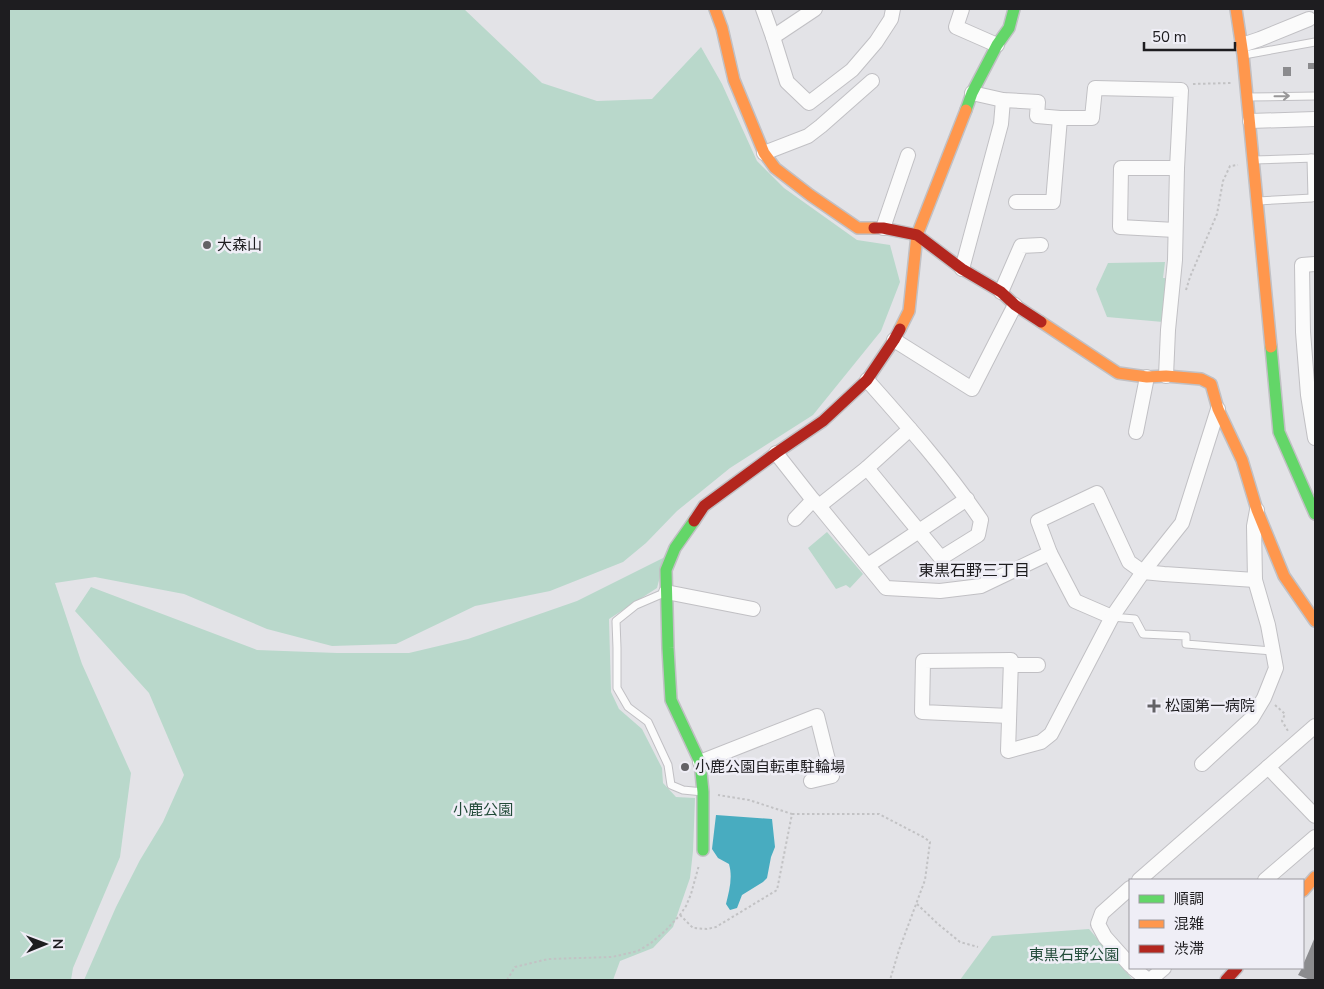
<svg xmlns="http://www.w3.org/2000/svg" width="1324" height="989" font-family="'Nunito Sans','Noto Sans JP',sans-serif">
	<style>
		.green { fill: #b9d8cb }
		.water { fill: #48acc0 }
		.building { fill: #8b8b8e }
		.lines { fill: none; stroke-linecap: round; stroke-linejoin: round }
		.lane-casing { stroke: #c1c0c4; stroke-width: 9 }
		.street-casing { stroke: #c1c0c4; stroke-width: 16 }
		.fast-casing { stroke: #c1c0c4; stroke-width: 14 }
		.slow-casing { stroke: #c1c0c4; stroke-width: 14 }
		.jam-casing { stroke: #c1c0c4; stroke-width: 14 }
		.path { stroke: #c2c2c4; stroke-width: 2; stroke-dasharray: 2.5 2.5; stroke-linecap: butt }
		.lane { stroke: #fbfbfb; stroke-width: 7 }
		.street { stroke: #fbfbfb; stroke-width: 14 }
		.fast { stroke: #63d668; stroke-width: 11 }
		.slow { stroke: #ff974d; stroke-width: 11 }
		.jam { stroke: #b3261e; stroke-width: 11 }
		.oneway { stroke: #989798 }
		.poi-dot { fill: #636266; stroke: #efeef6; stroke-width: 2 }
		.labels { text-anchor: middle; stroke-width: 5; stroke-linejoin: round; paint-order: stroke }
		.poi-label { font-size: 15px; fill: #1e1d20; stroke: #efeef6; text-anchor: start }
		.park-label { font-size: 15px; fill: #224b39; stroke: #efeef6 }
		.neighbourhood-label { font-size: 16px; fill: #1e1d20; stroke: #efeef6 }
	</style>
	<rect width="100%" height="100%" fill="#e3e3e7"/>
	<g class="green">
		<path d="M9,9H464L542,83L597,101L652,99L701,47L722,84L757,161L784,188L857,240L890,245L900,282L881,331L813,415L730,468L677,511L646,543L623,562L550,591L475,606L396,644L332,646L267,629L184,594L95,577L55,583L82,664L131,773L120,857L73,968L71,980H9Z"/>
		<path d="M1165,262L1163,278H1168L1163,322L1107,317L1096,289L1108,263Z"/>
		<path d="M827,532L863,574L850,588L846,585L836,589L808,548Z"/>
		<path d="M665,557L657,588L609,619L611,692L619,709L642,729L662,768L663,783L676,797L695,798L693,851L690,878L673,927L653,948L620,961L613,980H84L116,907L140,860L163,822L184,775L149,693L75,611L91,587L257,650L337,653H409L468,639L577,601Z"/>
		<path d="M1089,929L1133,980H960L992,936Z"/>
	</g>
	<path class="water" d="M716,815L772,819L775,847L771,857L767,878L763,882L742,895L737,908L730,910L726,904C729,891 733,878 729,864L718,858L712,849Z"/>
	<g class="building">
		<rect x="1308" y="63" width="7" height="6"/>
		<rect x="1283" y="67" width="8" height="9"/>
		<path d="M1315,937V980H1310L1298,975L1302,968H1303V965Z"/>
	</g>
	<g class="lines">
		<g class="lane-casing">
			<g id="lane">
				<path d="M1244,55L1315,42"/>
				<path d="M1248,97L1315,96"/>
				<path d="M1253,160L1315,158"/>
				<path d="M1257,201L1312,198L1311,158"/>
				<path d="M664,593L636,605L616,621L617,648V688L628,707L648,722L668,765L671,785L683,790L703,792"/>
				<path d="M1112,617L1135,619L1143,634L1186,636V644L1273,651"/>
			</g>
		</g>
		<g class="street-casing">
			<g id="street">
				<path d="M763,9L773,37L787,82L809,103L852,70L876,42L891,19L893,9"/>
				<path d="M962,9L956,27L997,45"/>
				<path d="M773,37L815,9"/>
				<path d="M1242,45L1260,39L1309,19"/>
				<path d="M972,93L1003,100L1038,102L1037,116L1060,118H1092L1095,88L1181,90L1177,168L1175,260L1168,330L1166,376"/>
				<path d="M1250,121L1315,119"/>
				<path d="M764,153L808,136L821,126L872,81"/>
				<path d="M1016,202H1053L1060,118"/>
				<path d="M883,228L908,155"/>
				<path d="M1175,230L1120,227L1121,168H1177"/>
				<path d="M1315,264L1302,265L1303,332L1308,395L1315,438"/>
				<path d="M962,269L1001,124L1003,100"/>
				<path d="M1001,292L1021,246L1041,245"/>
				<path d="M894,340L972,389L1015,305"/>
				<path d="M867,380C907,425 947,470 981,520L978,535L941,558L867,468"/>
				<path d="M1136,432L1147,377"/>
				<path d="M776,453L813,500L819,506L886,588L940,591L981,586L1050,553"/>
				<path d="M819,506L867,468L910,429"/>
				<path d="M795,519L813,500"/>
				<path d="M868,565L967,499"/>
				<path d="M666,592L753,609"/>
				<path d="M1112,617L1075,601L1050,553L1038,521L1097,493L1129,562L1143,572L1164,574L1255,580"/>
				<path d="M1012,665H1038"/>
				<path d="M1009,716L922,712L923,661L1011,660L1008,751L1041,742L1051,734L1112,617L1143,572L1182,523L1218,409"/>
				<path d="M700,762L817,716L832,776L811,781"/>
				<path d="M1202,764L1252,718L1264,698L1276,668L1268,625L1255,580L1254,526L1257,510"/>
				<path d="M1268,767L1315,816"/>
				<path d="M1139,880L1315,726"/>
				<path d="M1265,880L1315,837"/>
				<path d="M1130,888L1102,913L1098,924L1105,937L1130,965"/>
				<path d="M1133,968L1148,980"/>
				<path d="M1150,980L1164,968"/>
			</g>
		</g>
		<g class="fast-casing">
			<g id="fast">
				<path d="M966,110L972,93L997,45L1009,28L1014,9"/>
				<path d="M1271,347L1279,432L1315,514"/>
				<path d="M694,521L675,548L666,570L668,648L671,700L700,762L703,792V850"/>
			</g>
		</g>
		<g class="slow-casing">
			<g id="slow">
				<path d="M715,9L722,28L734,80L764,153L775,168L810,195L858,228H874"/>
				<path d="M1236,9L1243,55L1271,347"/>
				<path d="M1041,322L1118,373L1147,377L1166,376L1201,379L1211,384L1218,409L1242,460L1257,510L1284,576L1315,621"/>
				<path d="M900,329L909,311L917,235L966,110"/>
				<path d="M1303,891L1315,877"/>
			</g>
		</g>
		<g class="jam-casing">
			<g id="jam">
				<path d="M874,228H883L917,235L962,269L1001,292L1015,305L1041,322"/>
				<path d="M694,521L704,506L776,453L823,421L867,380L894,340L900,329"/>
				<path d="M1226,980L1237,968"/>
			</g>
		</g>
		<g class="path">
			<path d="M1193,84L1231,83"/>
			<path d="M1186,290L1190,277L1217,214L1223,181L1230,166L1238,165"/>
			<path d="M1275,705L1285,714L1282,721L1288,731"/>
			<path d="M792,814H879L925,838L930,842L925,880L899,950L890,980"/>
			<path d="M917,904L938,924L960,942L978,947"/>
			<path d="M680,915L693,928L707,929L716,927L777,890L792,814L749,800L718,795"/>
			<path d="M507,980L515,967L548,959L612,957L638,951L651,943L665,931L680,915L686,906L691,894L699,865"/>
		</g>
		<use href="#lane" class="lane"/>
		<use href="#street" class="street"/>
		<use href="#fast" class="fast"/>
		<use href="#slow" class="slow"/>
		<use href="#jam" class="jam"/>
	</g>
	<defs><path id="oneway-shaft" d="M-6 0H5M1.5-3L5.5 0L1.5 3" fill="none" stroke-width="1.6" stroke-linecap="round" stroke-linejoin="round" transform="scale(1.25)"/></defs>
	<use class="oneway" href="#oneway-shaft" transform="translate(1282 96) rotate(-1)"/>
	<g class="poi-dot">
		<circle cx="207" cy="245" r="5"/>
		<path d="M1151.5 698.5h5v5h5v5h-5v5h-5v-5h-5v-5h5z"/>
		<circle cx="685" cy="767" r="5"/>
	</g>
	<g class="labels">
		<g class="poi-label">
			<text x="217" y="250">大森山</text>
			<text x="1165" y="711">松園第一病院</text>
			<text x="695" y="772">小鹿公園自転車駐輪場</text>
		</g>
		<g class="park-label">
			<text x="483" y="815">小鹿公園</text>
			<text x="1074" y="960">東黒石野公園</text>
		</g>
		<g class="neighbourhood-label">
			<text x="974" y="576">東黒石野三丁目</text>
		</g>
	</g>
	<rect width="1324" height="989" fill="none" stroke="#1e1d20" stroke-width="20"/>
	<rect x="1129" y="879" width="175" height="90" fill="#efeef6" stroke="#9b9aa0"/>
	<rect x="1139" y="895" width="25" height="8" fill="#63d668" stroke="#9b9aa0"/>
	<text x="1174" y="904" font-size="15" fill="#1e1d20">順調</text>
	<rect x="1139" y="920" width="25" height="8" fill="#ff974d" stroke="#9b9aa0"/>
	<text x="1174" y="929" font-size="15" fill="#1e1d20">混雑</text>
	<rect x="1139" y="945" width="25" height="8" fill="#b3261e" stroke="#9b9aa0"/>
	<text x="1174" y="954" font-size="15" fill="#1e1d20">渋滞</text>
	<g transform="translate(45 944) rotate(89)" stroke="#efeef6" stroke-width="4" paint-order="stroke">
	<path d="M0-4L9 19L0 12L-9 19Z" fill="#1e1d20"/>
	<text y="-8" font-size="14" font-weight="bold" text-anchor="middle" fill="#1e1d20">N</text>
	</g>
	<path d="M1144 42v8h91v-8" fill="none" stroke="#1e1d20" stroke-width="2.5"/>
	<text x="1152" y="42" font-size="15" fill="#1e1d20" stroke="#efeef6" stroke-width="4" paint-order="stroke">50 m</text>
</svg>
